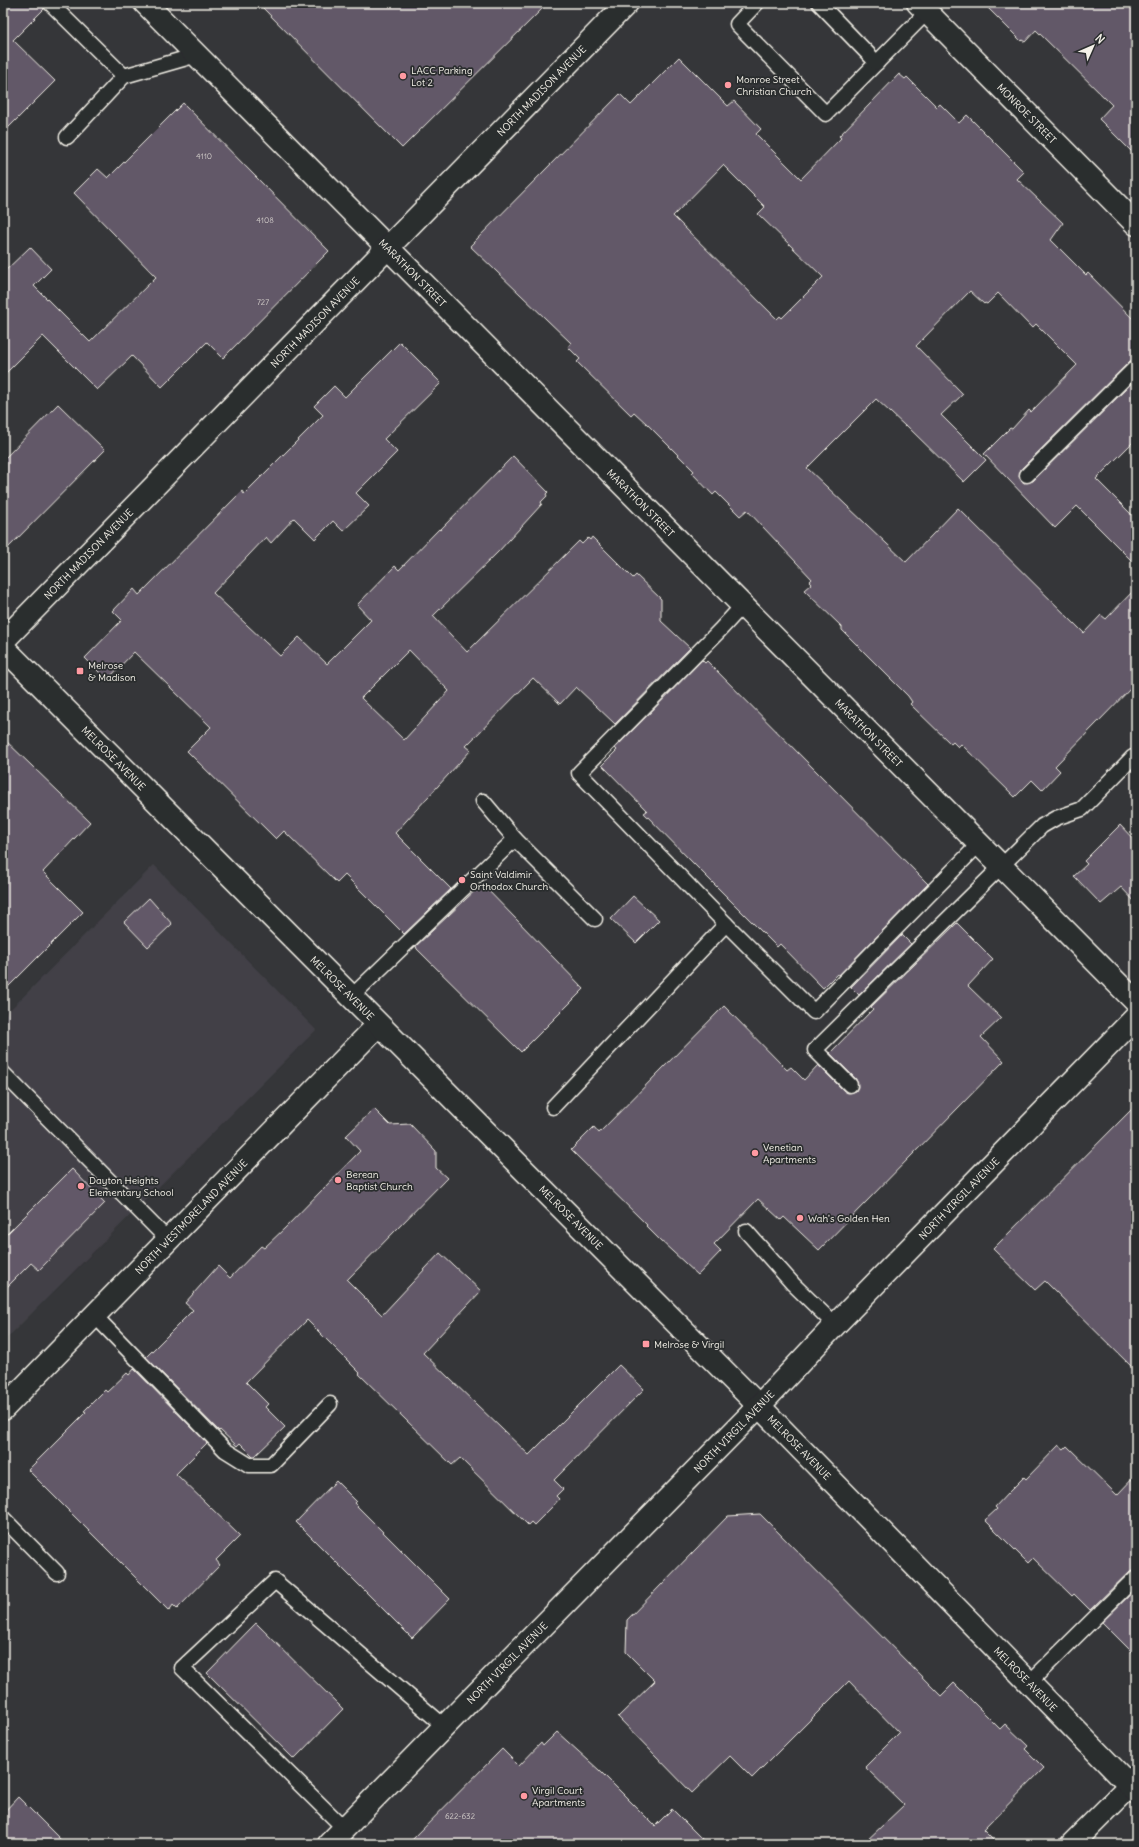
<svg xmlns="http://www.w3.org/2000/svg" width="1139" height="1847" font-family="Delius,sans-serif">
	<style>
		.built { fill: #424047 }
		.building { fill: #625867; stroke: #f4f1e8; fill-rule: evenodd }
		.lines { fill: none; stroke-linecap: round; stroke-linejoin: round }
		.service-casing { stroke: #f4f1e8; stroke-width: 17 }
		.minor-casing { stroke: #f4f1e8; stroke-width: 25 }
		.secondary-casing { stroke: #f4f1e8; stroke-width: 25 }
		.service { stroke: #2a2d2e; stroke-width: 14 }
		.minor { stroke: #2a2d2e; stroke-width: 22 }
		.secondary { stroke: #2a2d2e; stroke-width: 22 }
		.poi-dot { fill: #ff9aa2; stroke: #2a2d2e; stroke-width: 1.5 }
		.labels { text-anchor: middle; stroke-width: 3.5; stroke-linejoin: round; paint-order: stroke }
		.number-label { font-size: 8px; fill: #d0cbc8 }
		.poi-label { font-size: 10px; fill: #f4f1e8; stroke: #2a2d2e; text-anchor: start }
		.street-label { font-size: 10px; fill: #f4f1e8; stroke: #2a2d2e }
	</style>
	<rect width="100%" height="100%" fill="#353639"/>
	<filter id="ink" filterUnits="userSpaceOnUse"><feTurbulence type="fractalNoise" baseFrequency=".025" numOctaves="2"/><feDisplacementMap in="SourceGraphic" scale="8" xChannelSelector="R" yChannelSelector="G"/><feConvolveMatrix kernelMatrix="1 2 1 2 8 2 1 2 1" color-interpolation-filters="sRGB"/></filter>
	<g filter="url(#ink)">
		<path class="built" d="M154,865L316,1030L3,1342V1017Z"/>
		<g class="building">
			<path d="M3,3H42L44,9L13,40L55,81L3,133Z"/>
			<path d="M258,3H548L402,148Z"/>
			<path d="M983,3H1136V156L1099,119L1112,105L1036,30L1025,42L1022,40L1021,41Z"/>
			<path d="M679,57L728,106L734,101L761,129L756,134L801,179L841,138L839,136L899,74L905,79L907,77L937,107L940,104L959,123L967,115L1024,172L1017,179L1063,223L1051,240L1086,275L1088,273L1136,322V359L1130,361L1021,469L1019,477L1024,483L1033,481L1136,379V439L1096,479L1136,519V565L1077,506L1055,528L984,454L1010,428L1012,429L1029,410L1031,412L1077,365L1036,324L1032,328L998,293L987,304L985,303L984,304L970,291L916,346L963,394L941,415L986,460L964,482L906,425L905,426L876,399L807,468L906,562L958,508L1084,633L1101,615L1106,619L1136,588V683L1055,766L1060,771L1042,790L1032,780L1015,797L961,744L958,747L953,742L951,744L910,704L912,702L908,696L842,630V627L804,590L811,584L809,582L812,579L747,510L740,516L716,492L713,495L692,473L694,471L647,424L634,412L631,415L577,362L580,359L568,347L571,343L470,246L620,94L631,105ZM723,165L765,207L758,214L823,277L782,318L780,316L777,319L673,216Z"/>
			<path d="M183,103L329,251L223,358L207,342L162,387L132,356L97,390L43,336L3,376V273L30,247L51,269L34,286L90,342L156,277L74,193L98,169L108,178Z"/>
			<path d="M400,342L441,383L384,439L397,452L356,493L369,506L343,531L333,521L315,539L294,518L271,543L266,537L213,593L280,656L299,637L327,664L371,620L357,605L395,566L399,570L439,529L440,530L513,456L548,492L546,494L547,496L541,502L542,504L499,551L433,616L467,652L579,541L582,544L588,538L590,540L592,537L633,578L636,575L661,599V621L690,648L615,724L576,687L560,704L533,678L466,746L471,750L395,833L451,889L404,934L345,875L337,883L284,831L276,839L187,751L211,727L134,652L107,680L85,658L122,620L113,611L134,589L139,595L242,491L244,494L323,415L314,406L334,386L345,397ZM409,650L449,691L404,740L361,698Z"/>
			<path d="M58,404L105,450L3,553V460Z"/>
			<path d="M702,660L705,663L707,661L928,884L839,975L837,974L823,988L780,944L777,947L692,862L644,813L647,811L602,765L617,750L615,748Z"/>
			<path d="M3,738L90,822L43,872L83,912L3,992Z"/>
			<path d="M1120,825L1136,842V903L1121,887L1101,904L1074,876L1087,864L1084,861Z"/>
			<path d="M482,884L584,989L521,1052L417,949L416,946Z"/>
			<path d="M633,896L659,920L636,943L611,919Z"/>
			<path d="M149,898L172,924L148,947L124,922Z"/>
			<path d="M957,923L993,959L968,986L1001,1018L981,1037L1004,1061L819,1250L784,1217L781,1220L758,1199L714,1244L721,1251L698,1275L660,1240L646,1226L647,1225L571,1150L594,1127L599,1133L724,1006L787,1070L791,1067L804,1080L818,1065L844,1091L848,1093L856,1091L858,1087L856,1079L830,1053L873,1009L871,1007Z"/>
			<path d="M902,935L911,944L859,995L851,987Z"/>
			<path d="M1136,1105V1371L1045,1281L1035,1290L993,1249Z"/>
			<path d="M374,1109L390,1125L410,1124L436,1151V1168L447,1178L347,1280L382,1315L440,1253L481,1291L423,1353L529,1455L619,1365L644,1389L554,1480L563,1489L556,1496L559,1499L553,1506L534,1525L531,1522L528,1525L460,1458L452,1465L359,1374L360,1373L307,1320L246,1382L268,1404L265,1407L285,1427L255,1456H253L240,1443L237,1446L220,1430L219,1431L146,1357L193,1310L185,1303L218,1266L230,1278L261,1246L264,1248L285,1228L360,1151L346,1136Z"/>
			<path d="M72,1169L105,1203L39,1270L31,1263L3,1291V1238Z"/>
			<path d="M134,1369L207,1443L176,1474L240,1536L216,1560L220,1565L177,1609L173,1605L169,1611L28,1470L86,1412L84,1411L105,1390L107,1392L127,1373L129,1375Z"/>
			<path d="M1059,1445L1064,1449L1067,1446L1117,1495L1136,1475V1569L1130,1571L1090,1610L1074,1594L1072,1596L1033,1558L1028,1563L985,1520L997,1509L995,1507L1008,1493L1024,1477L1026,1479Z"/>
			<path d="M336,1481L356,1501L354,1503L450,1599L412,1638L296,1522Z"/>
			<path d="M760,1514L941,1696L954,1683L1000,1729L1005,1724L1028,1746L1025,1749L1044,1768L983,1830L997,1844H863L904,1805L865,1767L899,1733L849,1681L752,1778L730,1756L692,1793L618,1717L655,1681L626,1652L627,1620L728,1516Z"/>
			<path d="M1136,1589V1656L1102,1622Z"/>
			<path d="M256,1623L343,1709L294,1759L207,1673Z"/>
			<path d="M557,1732L599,1770L655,1826L672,1809L707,1844H408L502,1749L519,1766L541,1743L543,1746Z"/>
			<path d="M18,1797L65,1844H3V1813Z"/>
		</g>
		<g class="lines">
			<g class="service-casing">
				<g id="service">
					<path d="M50,3L124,76"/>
					<path d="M757,3L737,24L826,114L927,12"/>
					<path d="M819,3L877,63"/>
					<path d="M67,137L124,76L197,55"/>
					<path d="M1027,475L1136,367"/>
					<path d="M483,801L515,839"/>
					<path d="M726,924L814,1012L979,844"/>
					<path d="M351,997L515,839L595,919"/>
					<path d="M3,1073L168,1240"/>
					<path d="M850,1085L815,1050L1042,826L1056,818L1082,809L1133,757"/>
					<path d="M553,1107L726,924L579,773L720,630L743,605"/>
					<path d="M746,1231L793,1284L835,1325"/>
					<path d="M94,1315L225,1450L249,1465H271L330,1404"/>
					<path d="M3,1518L57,1573"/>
					<path d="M1029,1683L1136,1577"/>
					<path d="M344,1828L182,1668L275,1581L444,1726"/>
				</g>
			</g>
			<g class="minor-casing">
				<g id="minor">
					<path id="s1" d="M145,3L1136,1002"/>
					<path id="s2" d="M918,3L1136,224"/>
					<path id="s3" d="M3,641L627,3"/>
					<path id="s4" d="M3,1409L378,1025"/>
					<path d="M1072,1844L1130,1786"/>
				</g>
			</g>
			<g class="secondary-casing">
				<g id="secondary">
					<path id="s5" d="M3,647L759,1406L1136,1792"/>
					<path id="s6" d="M329,1844L759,1406L835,1325L1136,1017"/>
				</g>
			</g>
			<use href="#service" class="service"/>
			<use href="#minor" class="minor"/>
			<use href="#secondary" class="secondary"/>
		</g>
	</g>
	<g class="poi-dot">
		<circle cx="403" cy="76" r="4"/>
		<circle cx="728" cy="85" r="4"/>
		<rect x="76" y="667" width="8" height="8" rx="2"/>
		<circle cx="462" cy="880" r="4"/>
		<circle cx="755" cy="1153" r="4"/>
		<circle cx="338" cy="1180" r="4"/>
		<circle cx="81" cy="1186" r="4"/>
		<circle cx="800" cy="1218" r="4"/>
		<rect x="642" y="1340" width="8" height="8" rx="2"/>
		<circle cx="524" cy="1796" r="4"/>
	</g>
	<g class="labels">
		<g class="number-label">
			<text x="204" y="159">4110</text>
			<text x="265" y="223">4108</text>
			<text x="263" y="305">727</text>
			<text x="460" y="1819">622-632</text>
		</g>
		<g class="poi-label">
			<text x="411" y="74">LACC Parking<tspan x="411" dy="12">Lot 2</tspan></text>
			<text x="736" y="83">Monroe Street<tspan x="736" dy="12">Christian Church</tspan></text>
			<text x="88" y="669">Melrose<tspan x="88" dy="12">&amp; Madison</tspan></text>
			<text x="470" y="878">Saint Valdimir<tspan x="470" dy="12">Orthodox Church</tspan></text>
			<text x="763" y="1151">Venetian<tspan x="763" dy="12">Apartments</tspan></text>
			<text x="346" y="1178">Berean<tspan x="346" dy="12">Baptist Church</tspan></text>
			<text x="89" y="1184">Dayton Heights<tspan x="89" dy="12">Elementary School</tspan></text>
			<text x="808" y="1222">Wah's Golden Hen</text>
			<text x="654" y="1348">Melrose &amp; Virgil</text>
			<text x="532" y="1794">Virgil Court<tspan x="532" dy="12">Apartments</tspan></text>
		</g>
		<g class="street-label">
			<text dy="4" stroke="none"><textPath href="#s3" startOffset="770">NORTH MADISON AVENUE</textPath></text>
			<text dy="4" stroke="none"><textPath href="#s2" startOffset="155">MONROE STREET</textPath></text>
			<text dy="4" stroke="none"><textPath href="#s1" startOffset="380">MARATHON STREET</textPath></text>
			<text dy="4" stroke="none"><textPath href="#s3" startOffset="446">NORTH MADISON AVENUE</textPath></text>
			<text dy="4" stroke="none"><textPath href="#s1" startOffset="704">MARATHON STREET</textPath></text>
			<text dy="4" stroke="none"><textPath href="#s3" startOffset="122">NORTH MADISON AVENUE</textPath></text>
			<text dy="4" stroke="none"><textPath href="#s1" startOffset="1028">MARATHON STREET</textPath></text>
			<text dy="4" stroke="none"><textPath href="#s5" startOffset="157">MELROSE AVENUE</textPath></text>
			<text dy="4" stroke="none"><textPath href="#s5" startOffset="481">MELROSE AVENUE</textPath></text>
			<text dy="4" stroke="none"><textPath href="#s6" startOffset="902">NORTH VIRGIL AVENUE</textPath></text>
			<text dy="4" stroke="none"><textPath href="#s4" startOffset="269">NORTH WESTMORELAND AVENUE</textPath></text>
			<text dy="4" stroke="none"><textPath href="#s5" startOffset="805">MELROSE AVENUE</textPath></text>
			<text dy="4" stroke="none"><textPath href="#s6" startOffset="578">NORTH VIRGIL AVENUE</textPath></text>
			<text dy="4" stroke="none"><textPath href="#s5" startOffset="1129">MELROSE AVENUE</textPath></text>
			<text dy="4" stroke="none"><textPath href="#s6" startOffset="254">NORTH VIRGIL AVENUE</textPath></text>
			<text dy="4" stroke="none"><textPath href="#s5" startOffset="1453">MELROSE AVENUE</textPath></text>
		</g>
	</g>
	<rect width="1139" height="1847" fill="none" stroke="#2a2d2e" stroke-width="16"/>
	<rect x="8" y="8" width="1123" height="1831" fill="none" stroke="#f4f1e8" stroke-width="1.5" filter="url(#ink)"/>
	<g transform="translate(1093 46) rotate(45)" stroke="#2a2d2e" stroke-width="3" paint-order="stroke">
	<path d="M0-3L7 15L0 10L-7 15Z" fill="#f4f1e8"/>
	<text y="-6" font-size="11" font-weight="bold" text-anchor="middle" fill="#f4f1e8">N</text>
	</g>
</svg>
